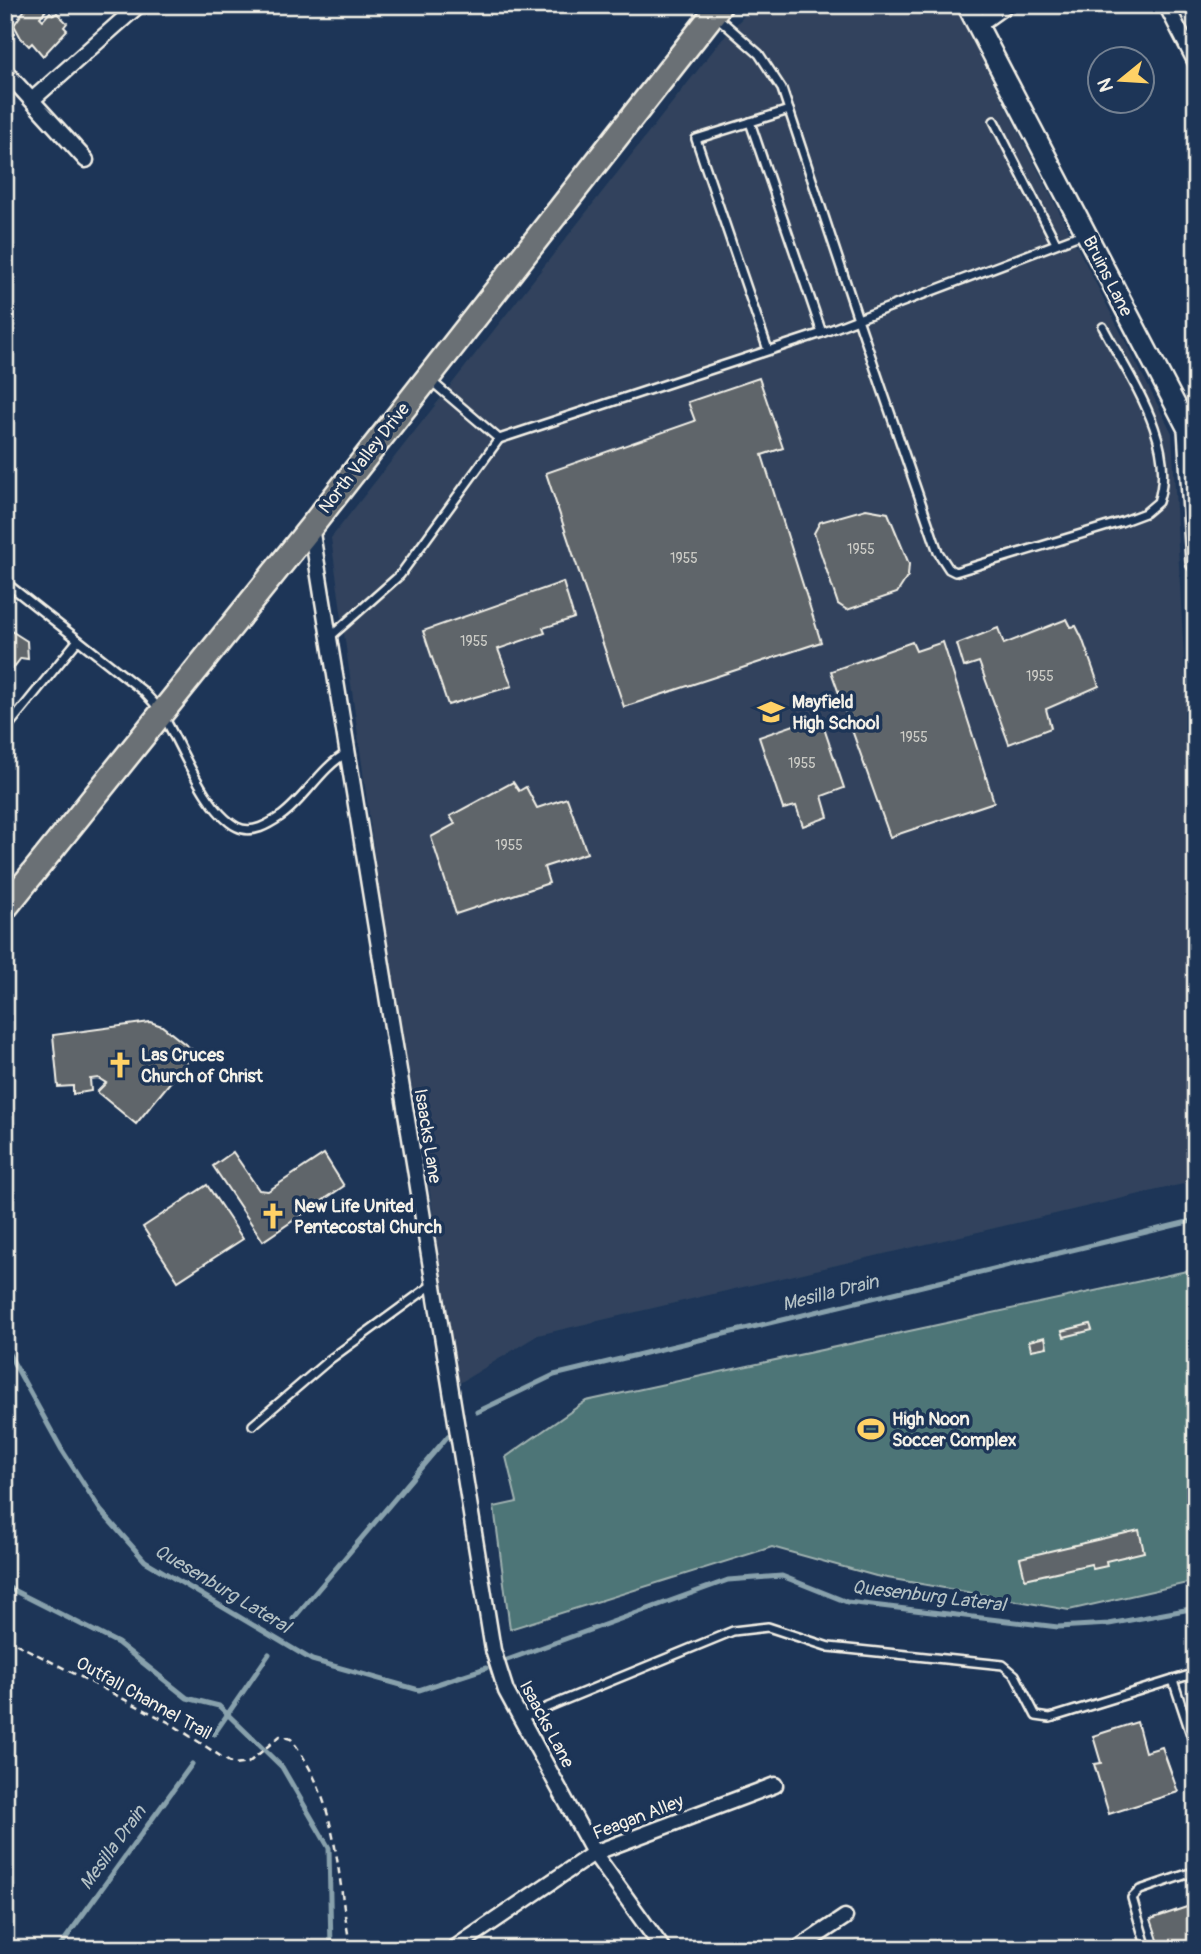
<svg xmlns="http://www.w3.org/2000/svg" width="1201" height="1954" font-family="Pangolin,sans-serif">
	<style>
		.built { fill: #30435d }
		.green { fill: #4d7477; stroke: #a0b2b0; stroke-width: 2 }
		.lines { fill: none; stroke-linecap: round; stroke-linejoin: round }
		.stream { stroke: #88a1ac; stroke-width: 5 }
		.building { fill: #5e656a; stroke: #f4f1e8; stroke-width: 2 }
		.lane-casing { stroke: #f4f1e8; stroke-width: 12 }
		.street-casing { stroke: #f4f1e8; stroke-width: 19 }
		.secondary-casing { stroke: #f4f1e8; stroke-width: 24 }
		.primary-casing { stroke: #f4f1e8; stroke-width: 28 }
		.path { stroke: #f4f1e8; stroke-width: 2.5; stroke-dasharray: 7 5; stroke-linecap: butt }
		.lane { stroke: #1d3557; stroke-width: 7 }
		.street { stroke: #1d3557; stroke-width: 14 }
		.secondary { stroke: #1d3557; stroke-width: 19 }
		.primary { stroke: #6a7074; stroke-width: 23 }
		.labels { text-anchor: middle; stroke-width: 7; stroke-linejoin: round; paint-order: stroke }
		.number-label { font-size: 14px; fill: #cecec8 }
		.street-label { font-size: 18px; fill: #f4f1e8; stroke: #1d3557 }
		.poi-label { font-size: 18px; font-weight: bold; fill: #f4f1e8; stroke: #1d3557; text-anchor: start }
		.water-label { font-size: 19px; font-style: italic; fill: #b5c2c5; stroke: #1d3557 }
	</style>
	<rect width="100%" height="100%" fill="#1d3557"/>
	<filter id="ink" filterUnits="userSpaceOnUse"><feTurbulence type="fractalNoise" baseFrequency=".0143" numOctaves="2"/><feDisplacementMap in="SourceGraphic" scale="14" xChannelSelector="R" yChannelSelector="G"/><feConvolveMatrix kernelMatrix="1 2 1 2 8 2 1 2 1" color-interpolation-filters="sRGB"/></filter>
	<g filter="url(#ink)">
		<path class="built" d="M754,5H954L1172,433L1196,886V1181L538,1335L458,1384L422,1139L393,991L331,538L719,43Z"/>
		<path class="green" d="M1196,1269V1581L1069,1610L876,1576L772,1547L510,1629L494,1507L517,1502L506,1457L586,1401Z"/>
		<g class="lines">
			<g class="stream">
				<path d="M5,1347L62,1450L101,1511L145,1561L312,1660L419,1690L486,1668"/>
				<path d="M477,1412L554,1375L1196,1220"/>
				<path d="M5,1586L118,1643L187,1698L219,1706L282,1767L329,1848L331,1949"/>
				<path d="M293,1619L448,1436"/>
				<path d="M507,1660L728,1580L782,1576L847,1602L1058,1627L1109,1624L1196,1608"/>
				<path d="M214,1734L269,1654"/>
				<path d="M58,1949L192,1764"/>
			</g>
		</g>
		<g class="building">
			<path d="M28,5H43L47,9L40,17L43,20L50,12L54,15L57,13L67,23L64,27L67,30L43,56L32,43L29,46L21,38L14,25Z"/>
			<path d="M759,378L783,448L762,455L821,642L624,707L546,473L695,421L688,402Z"/>
			<path d="M866,509L888,513L909,564L908,576L897,593L847,610L838,604L814,533L820,522Z"/>
			<path d="M563,582L574,618L543,628L545,633L498,649L512,686L448,705L423,631Z"/>
			<path d="M1067,619L1071,627L1076,626L1082,638L1099,686L1046,709L1051,728L1009,744L979,662L964,667L957,644L998,628L1004,644Z"/>
			<path d="M5,627L27,641L28,659L21,658L8,675L5,674Z"/>
			<path d="M912,642L916,651L943,642L994,802L890,837L831,671Z"/>
			<path d="M820,716L844,788L822,796L828,817L803,826L796,806L783,809L759,737Z"/>
			<path d="M513,782L519,791L526,787L537,808L567,798L587,853L544,867L549,883L456,914L431,837L455,824L450,816Z"/>
			<path d="M150,1022L162,1026L195,1052L136,1124L97,1092L106,1083L98,1078L90,1079L91,1091L73,1094V1086L58,1087L53,1035Z"/>
			<path d="M233,1152L259,1190L268,1191L324,1154L344,1186L263,1241L213,1166Z"/>
			<path d="M207,1185L243,1239L178,1281L143,1227Z"/>
			<path d="M1090,1324L1092,1330L1064,1337L1062,1331Z"/>
			<path d="M1045,1337L1047,1347L1031,1350L1029,1341Z"/>
			<path d="M1139,1530L1144,1552L1106,1561L1107,1566L1093,1569L1091,1564L1025,1579L1020,1558Z"/>
			<path d="M1137,1722L1145,1752L1162,1747L1178,1792L1109,1814L1094,1764L1101,1763L1093,1736Z"/>
			<path d="M1196,1904V1949H1161L1151,1919Z"/>
		</g>
		<g class="lines">
			<g class="lane-casing">
				<g id="lane">
					<path d="M717,17L759,54L782,89L858,319L1085,233"/>
					<path d="M994,121L1056,243"/>
					<path d="M822,333L858,319L938,552L949,569L955,572L1121,522L1145,513L1158,502C1178,443 1129,377 1103,327"/>
					<path d="M768,350L696,139L789,110"/>
					<path d="M430,380L499,439L822,333L750,122"/>
					<path d="M5,582L143,691C149,698 156,704 161,712C180,742 204,810 237,827C252,835 269,824 281,816C306,798 320,768 347,753"/>
					<path d="M330,637L400,575L499,439"/>
					<path d="M5,730L78,640"/>
					<path d="M253,1425L329,1360L433,1284"/>
					<path d="M1173,1680L1196,1673"/>
					<path d="M521,1718L733,1631L768,1627L829,1647L1003,1665L1015,1675L1036,1716L1050,1718L1173,1680L1196,1750"/>
					<path d="M1147,1949L1132,1898L1140,1890L1196,1871"/>
				</g>
			</g>
			<g class="street-casing">
				<g id="street">
					<path d="M1166,5L1196,63"/>
					<path d="M978,25L1006,5"/>
					<path d="M5,71L86,160"/>
					<path d="M32,100L139,5"/>
					<path d="M311,527L493,1650L506,1691L594,1853L663,1949"/>
					<path d="M453,1949L594,1853L775,1785"/>
					<path d="M797,1949L845,1917"/>
				</g>
			</g>
			<g class="secondary-casing">
				<path id="secondary" d="M967,5L1188,429L1196,562"/>
			</g>
			<g class="primary-casing">
				<path id="primary" d="M5,908L311,527L720,5"/>
			</g>
			<path class="path" d="M5,1638L170,1723L234,1765L248,1763L280,1736L291,1739C341,1806 335,1872 351,1949"/>
			<use href="#lane" class="lane"/>
			<use href="#street" class="street"/>
			<use href="#secondary" class="secondary"/>
			<use href="#primary" class="primary"/>
		</g>
	</g>
	<defs>
		<g id="school-bare" transform="scale(2.1)"><path d="M0-5L7-2L0 1L-7-2ZM-4 1L0 2.5L4 1V4Q0 6-4 4Z" fill="#ffd166" stroke="#1d3557" stroke-width="2.5" paint-order="stroke"/></g>
		<g id="church-bare" transform="scale(2.1)"><path d="M-1.2-6h2.4v3.5h3.3v2.4h-3.3V6h-2.4V-.1h-3.3v-2.4h3.3Z" fill="#ffd166" stroke="#1d3557" stroke-width="2.5" paint-order="stroke"/></g>
		<g id="stadium-bare" transform="scale(2.1)"><path d="M0-5a6.5 5 0 1 0 0 10a6.5 5 0 1 0 0-10ZM-3.5-1.8h7v3.6h-7Z" fill="#ffd166" stroke="#1d3557" stroke-width="2.5" paint-order="stroke"/></g>
	</defs>
	<g fill-rule="evenodd">
		<use href="#school-bare" x="771" y="712"/>
		<use href="#church-bare" x="120" y="1065"/>
		<use href="#church-bare" x="273" y="1216"/>
		<use href="#stadium-bare" x="871" y="1429"/>
	</g>
	<g class="labels">
		<g class="number-label">
			<text x="861" y="554">1955</text>
			<text x="684" y="563">1955</text>
			<text x="474" y="646">1955</text>
			<text x="1040" y="681">1955</text>
			<text x="914" y="742">1955</text>
			<text x="802" y="768">1955</text>
			<text x="509" y="850">1955</text>
		</g>
		<g class="street-label">
			<text transform="translate(1108 276) rotate(63)" y="6">Bruins Lane</text>
			<text transform="translate(364 458) rotate(-52)" y="6">North Valley Drive</text>
			<text transform="translate(428 1136) rotate(81)" y="6">Isaacks Lane</text>
			<text transform="translate(144 1698) rotate(29)" y="6">Outfall Channel Trail</text>
			<text transform="translate(547 1724) rotate(62)" y="6">Isaacks Lane</text>
			<text transform="translate(638 1817) rotate(-21)" y="6">Feagan Alley</text>
		</g>
		<g class="poi-label">
			<text x="792" y="708">Mayfield<tspan x="792" dy="21">High School</tspan></text>
			<text x="141" y="1061">Las Cruces<tspan x="141" dy="21">Church of Christ</tspan></text>
			<text x="294" y="1212">New Life United<tspan x="294" dy="21">Pentecostal Church</tspan></text>
			<text x="892" y="1425">High Noon<tspan x="892" dy="21">Soccer Complex</tspan></text>
		</g>
		<g class="water-label">
			<text transform="translate(830 1292) rotate(-14)" y="7">Mesilla Drain</text>
			<text transform="translate(223 1588) rotate(31)" y="7">Quesenburg Lateral</text>
			<text transform="translate(929 1595) rotate(7)" y="7">Quesenburg Lateral</text>
			<text transform="translate(112 1847) rotate(-54)" y="7">Mesilla Drain</text>
		</g>
	</g>
	<rect width="1201" height="1954" fill="none" stroke="#1d3557" stroke-width="28"/>
	<rect x="14" y="14" width="1173" height="1926" fill="none" stroke="#f4f1e8" stroke-width="2.5" filter="url(#ink)"/>
	<g transform="translate(1121 80) rotate(252)"><circle r="33" fill="#1d3557" stroke="#738091" stroke-width="2"/>
	<path d="M0-5L12 26L0 18L-12 26Z" fill="#ffd166"/>
	<text y="-10" font-size="19" font-weight="bold" text-anchor="middle" fill="#f4f1e8">N</text>
	</g>
</svg>
